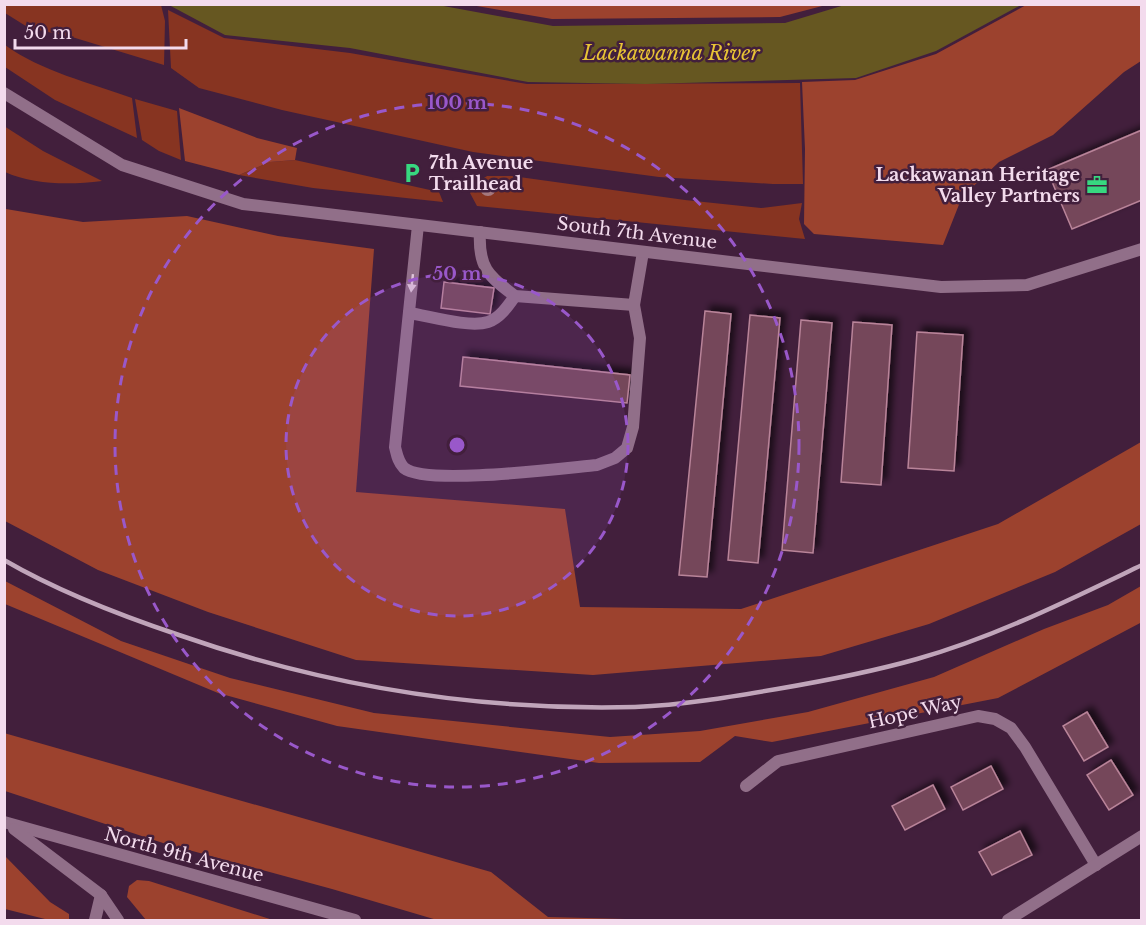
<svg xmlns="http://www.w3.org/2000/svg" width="1146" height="925" font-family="'Libre Baskerville',serif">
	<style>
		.green { fill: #873421 }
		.forest { fill: #9c422e }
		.water { fill: #665721 }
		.building { fill: #75465a; stroke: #b98499; stroke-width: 1.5; filter: url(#shadow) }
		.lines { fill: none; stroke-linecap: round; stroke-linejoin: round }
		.lane { stroke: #916f89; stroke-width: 12 }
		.street { stroke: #916f89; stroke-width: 12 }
		.rail { stroke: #c0a5ba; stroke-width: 4.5 }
		.tree { fill: #a4787f }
		.oneway { fill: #dfc5d9 }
		.ring { fill: none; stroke: #9958ca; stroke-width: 3; stroke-dasharray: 10 8 }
		.labels { text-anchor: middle; stroke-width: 5; stroke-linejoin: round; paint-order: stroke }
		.poi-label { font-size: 18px; font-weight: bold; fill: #f3dbed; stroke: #421f3c; text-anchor: start }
		.street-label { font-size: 18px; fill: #f3dbed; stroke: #421f3c }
		.water-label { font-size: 20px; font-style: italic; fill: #e8c435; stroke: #421f3c }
		.centre { fill: #9958ca; stroke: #421f3c; stroke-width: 3 }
		.ring-label { font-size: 18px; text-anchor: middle; font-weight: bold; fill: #9958ca; stroke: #421f3c; stroke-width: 5; stroke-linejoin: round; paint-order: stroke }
	</style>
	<defs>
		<filter id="shadow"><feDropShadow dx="5.5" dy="-5.5" stdDeviation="3" flood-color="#0009"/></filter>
	</defs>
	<rect width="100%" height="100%" fill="#421f3c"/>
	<g class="green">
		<path d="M4,5H161L165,21L164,65L72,37L29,28L5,13Z"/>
		<path d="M168,10L224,38L350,53L527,84L800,83L803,184H773L659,177L473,152L282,110L199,88L171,68Z"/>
		<path d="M5,45C41,71 90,83 132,98L137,138L55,100L5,67Z"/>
		<path d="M135,99L177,111L181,160L159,151L142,140Z"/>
		<path d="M4,126L43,151L102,181C70,185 34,185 5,172Z"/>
		<path d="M295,160L439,192L443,202L313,188L239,175L270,162Z"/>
		<path d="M487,176H512L685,200L761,208L802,203L799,219L805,239L477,206L470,193L476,183Z"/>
	</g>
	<g class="forest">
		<path d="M1028,4L1141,5V61L1124,72L1053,135L999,162L962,197L943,245L814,234L804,224L805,149L802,82L855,80L936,54Z"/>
		<path d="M471,5L826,4V5L780,17L552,19Z"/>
		<path d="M179,108L257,138L297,148L295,160L270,162L239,175L185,161Z"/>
		<path d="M6,209L83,222L187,216L278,236L374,249L356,492L565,509L580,607L741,609L998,524L1141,442V524L1055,572L929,624L821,656L593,675L356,660L208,612L98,570L5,521Z"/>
		<path d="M5,581L121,641L230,678L374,713L610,737L700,731L808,712L934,677L1044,629L1108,605L1141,586L1142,622L998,698L772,742L735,736L700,762L599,763L337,726L218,693L5,604Z"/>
		<path d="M4,733L491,872L548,917L664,920H437L332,889L163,843L5,791Z"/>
		<path d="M5,856L50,902L69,914V920H49L5,909Z"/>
		<path d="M137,880L149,881L273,920H146L127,897L129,886Z"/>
	</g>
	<path class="water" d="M848,4L1021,5L936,51L856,78L646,84L528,82L350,48L225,35L169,5H438L553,26L785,23Z"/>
	<g class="building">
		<path d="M1142,130V200L1072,229L1047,170Z"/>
		<path d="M444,282L494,288L490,314L441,308Z"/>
		<path d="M705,311L731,314L707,577L679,575Z"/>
		<path d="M750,315L780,318L758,563L728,560Z"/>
		<path d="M801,320L832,323L813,553L782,550Z"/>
		<path d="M853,322L892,325L881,485L841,482Z"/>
		<path d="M917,332L963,335L954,471L908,468Z"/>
		<path d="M463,357L630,375L627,403L460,386Z"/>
		<path d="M1087,712L1108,747L1084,761L1063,726Z"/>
		<path d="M1111,760L1133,795L1109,810L1087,775Z"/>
		<path d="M991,766L1003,789L963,810L951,787Z"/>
		<path d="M933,785L945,809L905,830L892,806Z"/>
		<path d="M1020,831L1032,855L992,875L979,852Z"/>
	</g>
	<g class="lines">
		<g class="lane">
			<path d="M418,225L395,447C397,455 398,462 404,468C426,486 564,468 597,465L615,458L627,448L633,427L640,338L634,305"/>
			<path d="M480,232C478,267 488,276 515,296L634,305L643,252"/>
			<path d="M409,313C429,316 469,328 488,322C500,318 508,306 515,296"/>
			<path d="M95,920L101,895"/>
		</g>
		<g class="street">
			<path d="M4,93L122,165L243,204L941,287L1027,285L1142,249"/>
			<path d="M746,786L778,761L978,716L995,719L1011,728L1025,747L1096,865"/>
			<path d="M4,822L355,920"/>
			<path d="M14,829L101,895L118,920"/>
			<path d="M1008,920L1142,836"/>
		</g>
		<path class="rail" d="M4,560C59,592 119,615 179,635C325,686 480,711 635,707C683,705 730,697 777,689C824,681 871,672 917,659C995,637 1069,600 1142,565"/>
	</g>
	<circle class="tree" cx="488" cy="188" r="8"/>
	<defs><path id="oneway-solid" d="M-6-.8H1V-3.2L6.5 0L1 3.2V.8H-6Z" transform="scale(1.5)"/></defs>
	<use class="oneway" href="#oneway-solid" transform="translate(412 283) rotate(96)"/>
	<circle cx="457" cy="445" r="171" fill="#9958ca" fill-opacity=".12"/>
	<g class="ring">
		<circle cx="457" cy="445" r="171"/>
		<circle cx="457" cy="445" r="342"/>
	</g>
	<defs>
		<g id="parking-bare" transform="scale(1.62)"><path d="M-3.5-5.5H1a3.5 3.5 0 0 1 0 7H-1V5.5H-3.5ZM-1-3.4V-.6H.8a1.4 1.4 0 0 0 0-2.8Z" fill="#37d880" stroke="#421f3c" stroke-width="2.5" paint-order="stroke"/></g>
		<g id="office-bare" transform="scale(1.62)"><path d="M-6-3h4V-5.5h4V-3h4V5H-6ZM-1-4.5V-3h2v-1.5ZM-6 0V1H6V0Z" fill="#37d880" stroke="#421f3c" stroke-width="2.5" paint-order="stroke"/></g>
	</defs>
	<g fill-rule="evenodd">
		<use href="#parking-bare" x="412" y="173"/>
		<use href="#office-bare" x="1097" y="185"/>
	</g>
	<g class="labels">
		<g class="poi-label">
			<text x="429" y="169">7th Avenue<tspan x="429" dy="21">Trailhead</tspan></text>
			<text x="1080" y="181" text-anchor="end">Lackawanan Heritage<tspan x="1080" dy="21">Valley Partners</tspan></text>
		</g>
		<g class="street-label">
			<text transform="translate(637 233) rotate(7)" y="6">South 7th Avenue</text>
			<text transform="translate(915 712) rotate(-13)" y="6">Hope Way</text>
			<text transform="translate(184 855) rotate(15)" y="6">North 9th Avenue</text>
		</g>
		<g class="water-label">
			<text x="671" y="60">Lackawanna River</text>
		</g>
	</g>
	<circle cx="457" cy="445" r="9" class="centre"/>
	<g class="ring-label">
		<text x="457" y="109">100 m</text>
		<text x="457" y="280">50 m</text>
	</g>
	<rect width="1146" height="925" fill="none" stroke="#f3dbed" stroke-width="12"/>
	<path d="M15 39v9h171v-9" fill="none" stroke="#f3dbed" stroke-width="3"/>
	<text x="24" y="39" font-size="18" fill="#f3dbed" stroke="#421f3c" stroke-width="4.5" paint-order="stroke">50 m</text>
</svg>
